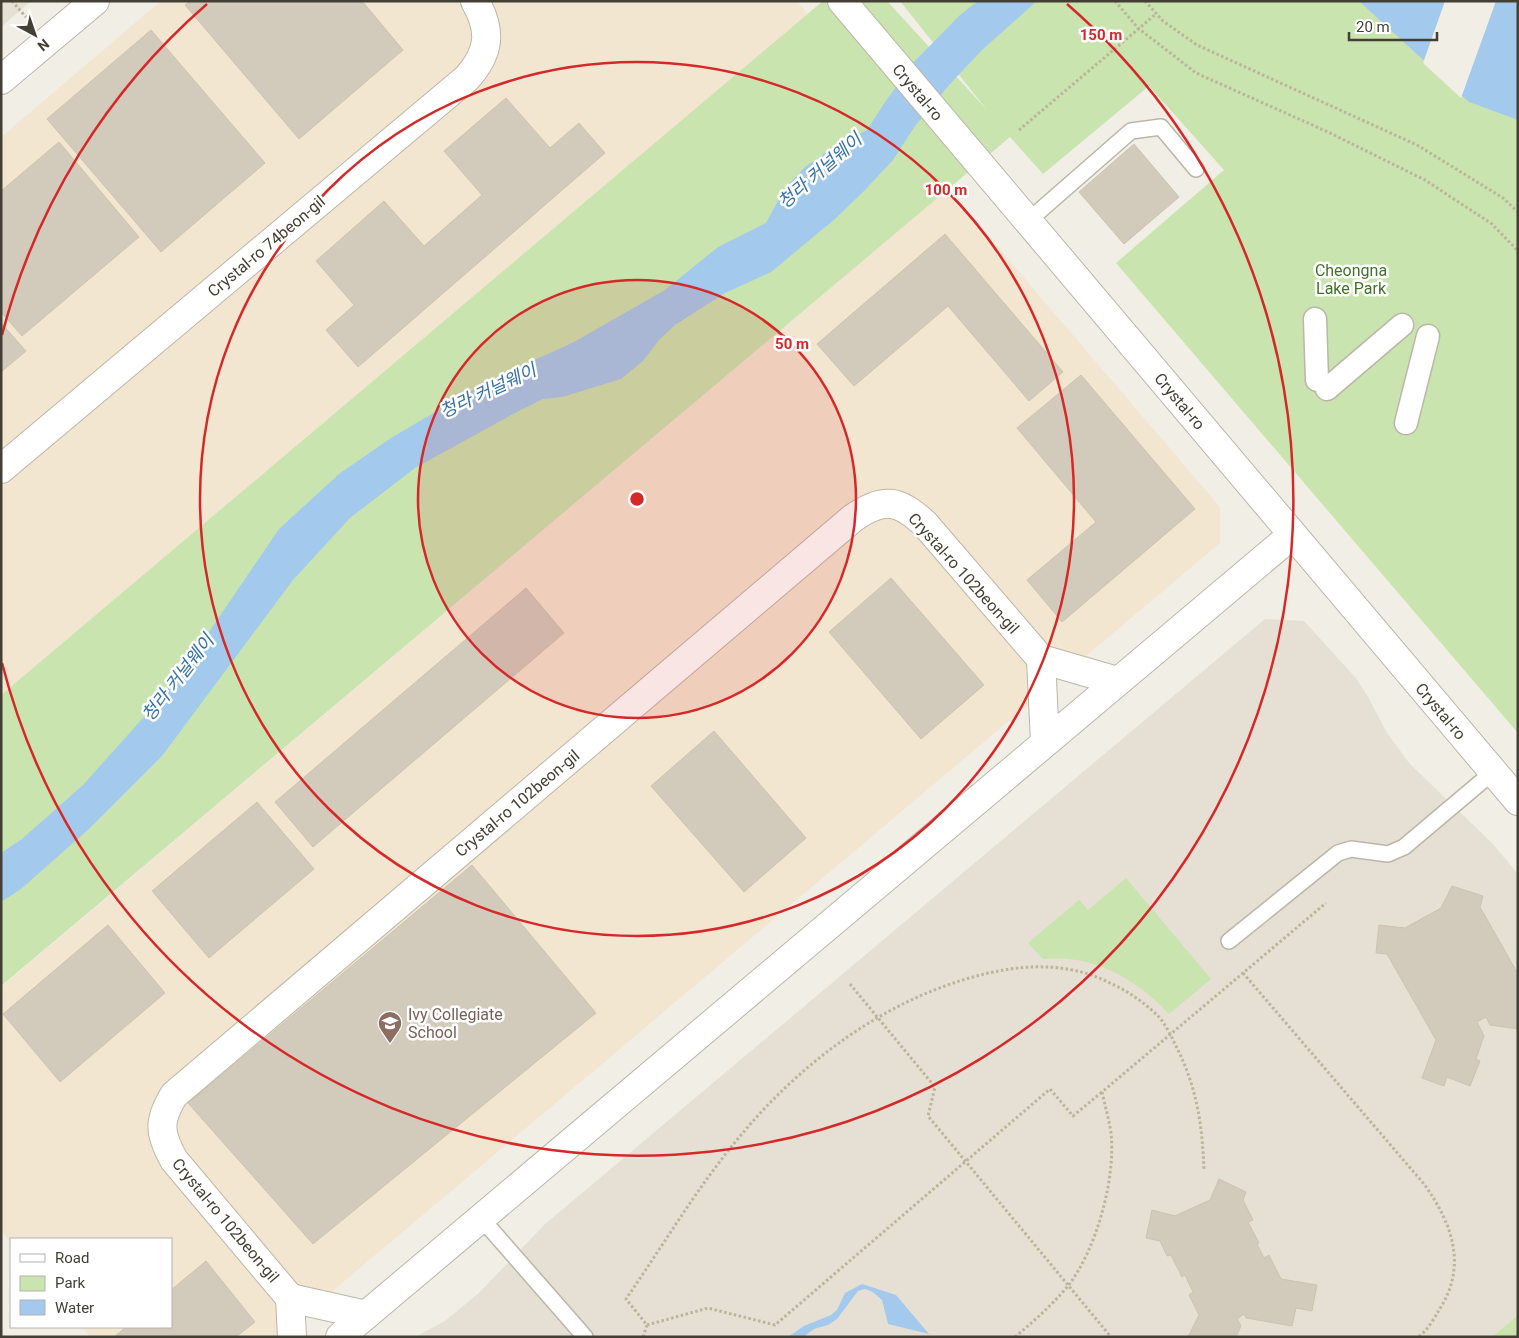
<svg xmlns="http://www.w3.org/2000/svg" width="1519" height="1338" font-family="Roboto,'Noto Sans KR',sans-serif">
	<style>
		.residential { fill: #e5e0d3 }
		.commercial { fill: #f3e6d0 }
		.green { fill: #c9e4af }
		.water { fill: #a3caec }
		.pier { fill: #f1eee5 }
		.building { fill: #d2cabb; stroke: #cdc3ae }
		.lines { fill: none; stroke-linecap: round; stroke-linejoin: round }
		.service-casing { stroke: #bcb6a8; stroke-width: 18 }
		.pedestrian-casing { stroke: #bcb6a8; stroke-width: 25 }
		.minor-casing { stroke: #bcb6a8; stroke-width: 30 }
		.path { stroke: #bdb39a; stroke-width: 3; stroke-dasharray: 2.5 2.5; stroke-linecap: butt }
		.service { stroke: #fff; stroke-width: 15 }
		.pedestrian { stroke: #fff; stroke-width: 22 }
		.minor { stroke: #fff; stroke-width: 28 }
		.ring { fill: none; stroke: #d62828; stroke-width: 2.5 }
		.labels { text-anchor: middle; stroke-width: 5; stroke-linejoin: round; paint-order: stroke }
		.street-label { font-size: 16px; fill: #433f35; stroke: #fff }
		.park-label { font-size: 16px; fill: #42722b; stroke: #fff }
		.education-label { font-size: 16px; fill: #785e54; stroke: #fff; text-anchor: start }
		.water-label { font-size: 18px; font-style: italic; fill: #3471a9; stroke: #fff }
		.centre { fill: #d62828; stroke: #fff; stroke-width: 2.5 }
		.ring-label { font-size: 15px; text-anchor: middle; font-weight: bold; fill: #d62828; stroke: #fff; stroke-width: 5; stroke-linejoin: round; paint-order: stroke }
	</style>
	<rect width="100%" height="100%" fill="#f1eee5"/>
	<g class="residential">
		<path d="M1,1H31L1,27Z"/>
		<path d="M1265,619L1304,621L1355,677L1367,695L1387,733L1410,764L1492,843L1518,874V1315L1492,1337H415L445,1321L480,1292L544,1225Z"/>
	</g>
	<g class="commercial">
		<path d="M161,1H797L808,15L1,695V137Z"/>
		<path d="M948,189L1220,507V543L278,1337H90L82,1327H171V1239H11V1243L1,1231V987Z"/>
	</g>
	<g class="green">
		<path d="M823,1H887L987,110L900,1H1518V733L1116,263L1224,170L1149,86L1043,174L1010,137L1,986V695Z"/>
		<path d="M1126,878L1211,979L1169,1014C1138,980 1092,953 1043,959L1028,943L1079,900L1088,910Z"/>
		<path d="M1518,1315V1337H1492Z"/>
	</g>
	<g class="water">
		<path d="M978,1H1037L982,50L950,84L915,126L893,160L864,191L835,219L771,272L725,293L675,325L659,340L643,361L621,379L562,397L543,399L513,414L415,468L350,518L293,580L162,756L89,829L21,889L1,902V853L22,839L83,785L144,717L196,651L279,529L339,474L391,438L464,395L493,379L574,342L665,290L718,247L766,223L779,199L788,185L805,167L838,144L867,130L885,102L914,62L960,15Z"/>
		<path d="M1359,1H1518V120L1469,102Z"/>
		<path d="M862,1284L896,1295L929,1334L888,1324L882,1300L873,1292L865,1289L858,1291L837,1319L828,1325L814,1329L803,1337H788L804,1326L831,1315L837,1310L845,1293Z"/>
	</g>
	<path class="pier" d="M1445,1H1496L1461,98L1423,63Z"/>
	<g class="building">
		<path d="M190,1H362L403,50L299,139L185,5Z"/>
		<path d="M151,30L265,163L161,252L47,119Z"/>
		<path d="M506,98L550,148L579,123L605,153L358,367L326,330L354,305L316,261L384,201L424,246L482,195L444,151Z"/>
		<path d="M59,142L139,237L22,336L1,312V191Z"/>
		<path d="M1134,144L1179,197L1124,244L1079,192Z"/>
		<path d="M945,234L1063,372L1029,401L948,306L854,386L817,344Z"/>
		<path d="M1,323L26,351L1,372Z"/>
		<path d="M1081,375L1195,509L1062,622L1027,580L1096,522L1017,428Z"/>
		<path d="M891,578L984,685L921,739L829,632Z"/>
		<path d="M526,588L564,633L313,847L275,802Z"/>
		<path d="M714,731L806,838L744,892L651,786Z"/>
		<path d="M257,802L314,869L209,958L152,891Z"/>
		<path d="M472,865L596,1013L313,1244L188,1103Z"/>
		<path d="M1452,886L1483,896L1480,907L1518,974V1029L1490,1025L1486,1017L1477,1022L1484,1036L1476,1059L1480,1061L1470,1086L1447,1077L1444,1086L1422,1078L1436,1040L1387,954L1376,953L1379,925L1405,928L1441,908Z"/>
		<path d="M108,925L165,993L60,1082L3,1014Z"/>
		<path d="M1219,1179L1246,1192L1243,1200L1253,1220L1248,1222L1259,1243L1257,1244L1264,1258L1269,1255L1281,1279L1317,1285L1312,1311L1296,1308L1292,1326L1246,1318L1244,1314L1237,1319L1241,1326L1236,1337H1188L1199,1315L1189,1295L1193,1292L1185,1275L1182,1277L1171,1255L1167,1256L1160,1241L1146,1238L1152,1210L1175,1216L1210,1200Z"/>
		<path d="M206,1261L255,1322L236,1337H114L126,1327H171V1290Z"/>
	</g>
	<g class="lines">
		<g class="service-casing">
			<g id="service">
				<path d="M1028,221L1131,131L1161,127L1196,169"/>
				<path d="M1229,941L1338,853L1351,849L1388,854L1404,847L1493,772"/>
				<path d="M481,1218L585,1337"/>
			</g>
		</g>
		<g class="pedestrian-casing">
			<g id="pedestrian">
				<path d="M1315,319L1317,380"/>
				<path d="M1327,389L1402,325"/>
				<path d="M1406,423L1428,336"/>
			</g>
		</g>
		<g class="minor-casing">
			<g id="minor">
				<path d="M842,1L1518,801"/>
				<path d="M1,80L95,1"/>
				<path d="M1,469L467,78C490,52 492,31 475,1"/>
				<path d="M1041,659L1045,742"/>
				<path d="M1041,659L1117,681"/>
				<path d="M290,1298L174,1160C159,1133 158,1121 174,1095L853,518C883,497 898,499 925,524L1041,659"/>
				<path d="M290,1298L366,1315"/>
				<path d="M290,1298L292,1337"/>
				<path d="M340,1337L1292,535"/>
			</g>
		</g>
		<g class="path">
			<path d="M12,1L26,17"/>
			<path d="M1115,1L1138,28L1196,73L1328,132L1425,180L1492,224L1518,251"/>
			<path d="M1145,1L1163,21L1197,45L1417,145L1503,198L1518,212"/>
			<path d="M1019,130L1156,14"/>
			<path d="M1243,973L1424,1184C1452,1223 1468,1266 1439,1310C1434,1319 1427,1331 1418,1337"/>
			<path d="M850,984L935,1087L928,1116L1111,1337"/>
			<path d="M647,1325L708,1308L775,1325L1050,1089L1073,1116L1102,1092"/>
			<path d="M643,1337L647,1325L626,1299C664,1244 698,1186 741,1135C801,1063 882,1002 973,977C1019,964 1067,961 1110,983C1128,991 1145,1003 1159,1017C1166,1025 1171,1036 1176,1046C1197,1088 1202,1123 1204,1169"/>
			<path d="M1015,1337C1034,1321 1052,1305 1068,1286C1096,1250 1116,1179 1111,1133C1109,1119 1105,1106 1102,1092L1326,903"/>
		</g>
		<use href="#service" class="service"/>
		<use href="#pedestrian" class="pedestrian"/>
		<use href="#minor" class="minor"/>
	</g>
	<circle cx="637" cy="499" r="219" fill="#d62828" fill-opacity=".12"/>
	<g class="ring">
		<circle cx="637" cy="499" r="219"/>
		<circle cx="637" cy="499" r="437"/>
		<path d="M2 335A656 656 0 0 1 207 4M1067 4A656 656 0 1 1 2 663"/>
	</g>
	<defs>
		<g id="school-pin" transform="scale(1.25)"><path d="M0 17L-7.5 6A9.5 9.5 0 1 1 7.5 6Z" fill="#8d6e63" stroke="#fff"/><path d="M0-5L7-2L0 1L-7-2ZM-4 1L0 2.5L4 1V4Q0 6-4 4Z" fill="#fff"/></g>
	</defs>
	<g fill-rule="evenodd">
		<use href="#school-pin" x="390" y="1023"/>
	</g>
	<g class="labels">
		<g class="street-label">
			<text transform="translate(918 92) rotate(50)" y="6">Crystal-ro</text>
			<text transform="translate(266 246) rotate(-40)" y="6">Crystal-ro 74beon-gil</text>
			<text transform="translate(1180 401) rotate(50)" y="6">Crystal-ro</text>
			<text transform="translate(964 573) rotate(48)" y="6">Crystal-ro 102beon-gil</text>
			<text transform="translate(1441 711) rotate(50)" y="6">Crystal-ro</text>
			<text transform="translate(517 803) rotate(-40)" y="6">Crystal-ro 102beon-gil</text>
			<text transform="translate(226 1220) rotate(50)" y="6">Crystal-ro 102beon-gil</text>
		</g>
		<g class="park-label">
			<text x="1351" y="276">Cheongna<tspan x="1351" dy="18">Lake Park</tspan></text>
		</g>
		<g class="education-label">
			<text x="408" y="1020">Ivy Collegiate<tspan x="408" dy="18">School</tspan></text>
		</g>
		<g class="water-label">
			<text transform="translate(820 171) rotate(-41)" y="6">청라 커널웨이</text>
			<text transform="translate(488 391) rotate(-25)" y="6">청라 커널웨이</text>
			<text transform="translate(178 678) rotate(-52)" y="6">청라 커널웨이</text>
		</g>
	</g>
	<circle cx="637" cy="499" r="8" class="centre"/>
	<g class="ring-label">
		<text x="1101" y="40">150 m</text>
		<text x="946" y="195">100 m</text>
		<text x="792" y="349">50 m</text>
	</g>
	<rect width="1519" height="1338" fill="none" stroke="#433f35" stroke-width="5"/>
	<rect x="10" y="1238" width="162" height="90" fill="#ffffff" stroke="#b4b2ae"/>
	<rect x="20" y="1254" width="25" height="8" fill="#ffffff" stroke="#b4b2ae"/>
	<text x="55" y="1263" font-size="15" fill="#433f35">Road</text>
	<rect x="20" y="1276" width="25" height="15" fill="#c9e4af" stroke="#b4b2ae"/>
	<text x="55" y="1288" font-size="15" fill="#433f35">Park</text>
	<rect x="20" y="1300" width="25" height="15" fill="#a3caec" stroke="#b4b2ae"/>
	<text x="55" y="1313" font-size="15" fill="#433f35">Water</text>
	<g transform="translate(35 35) rotate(140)" stroke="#ffffff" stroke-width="4" paint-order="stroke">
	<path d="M0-4L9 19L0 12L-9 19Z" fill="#433f35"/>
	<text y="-8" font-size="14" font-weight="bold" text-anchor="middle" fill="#433f35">N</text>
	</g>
	<path d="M1349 32v8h88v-8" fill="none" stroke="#433f35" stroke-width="2.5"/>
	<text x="1356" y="32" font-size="15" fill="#433f35" stroke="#ffffff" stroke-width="4" paint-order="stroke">20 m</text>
</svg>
